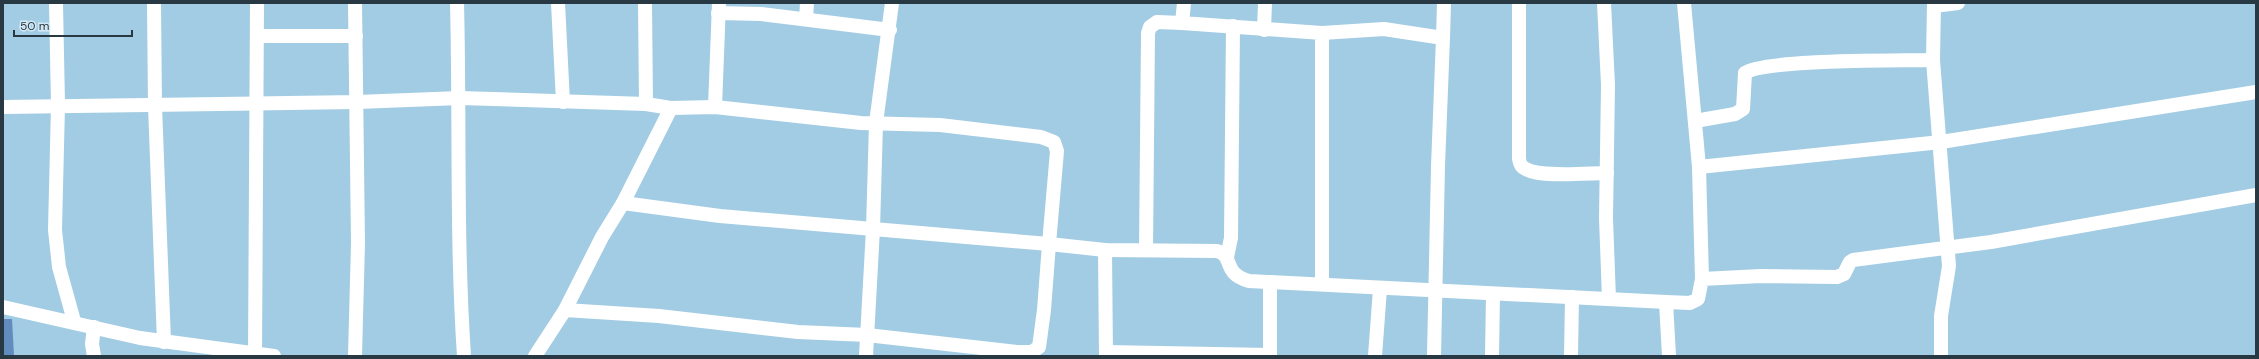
<svg xmlns="http://www.w3.org/2000/svg" width="2259" height="359" font-family="'DM Sans',sans-serif">
	<style>
		.building { fill: #618cbd }
		.lines { fill: none; stroke-linecap: round; stroke-linejoin: round }
		.street { stroke: #fff; stroke-width: 14 }
	</style>
	<rect width="100%" height="100%" fill="#a2cce3"/>
	<path class="building" d="M3,319H12L14,356H3Z"/>
	<g class="lines">
		<g class="street">
			<path d="M56,3L58,105L55,230L59,267L74,321"/>
			<path d="M154,3L155,106L164,342"/>
			<path d="M355,3L358,243L355,356"/>
			<path d="M457,3C460,121 456,238 464,356"/>
			<path d="M558,3L563,102"/>
			<path d="M645,3L646,104"/>
			<path d="M1184,3L1182,23L1322,33V284"/>
			<path d="M1519,3V159C1520,164 1521,167 1526,169C1540,178 1589,173 1607,173"/>
			<path d="M1604,3L1608,85L1606,218L1609,299"/>
			<path d="M1684,3L1699,167L1702,279"/>
			<path d="M1934,3L1933,60L1949,266L1941,316V356"/>
			<path d="M1934,6L1958,3"/>
			<path d="M718,13L761,14L890,30"/>
			<path d="M806,19L807,3"/>
			<path d="M1264,30L1265,3"/>
			<path d="M1322,33L1384,29L1443,38L1438,166L1434,356"/>
			<path d="M257,36H356"/>
			<path d="M1443,38L1444,3"/>
			<path d="M3,107L357,102L460,98L646,104L671,108L715,107L861,123L940,125L1041,137L1054,142L1057,151L1049,244L1105,250L1217,251C1235,256 1221,273 1249,281L1666,302L1690,303L1698,299L1702,279L1761,276L1837,277L1844,274L1850,262L1853,260L1991,242L2256,195"/>
			<path d="M715,107L719,3"/>
			<path d="M1695,121L1735,114L1743,109L1745,73C1764,59 1901,61 1933,60"/>
			<path d="M1699,167L1941,142L2256,92"/>
			<path d="M1105,250L1106,356"/>
			<path d="M1146,250L1148,33L1150,27L1157,22L1182,23"/>
			<path d="M1227,257L1231,238L1233,26"/>
			<path d="M1270,282V356"/>
			<path d="M1666,302L1669,356"/>
			<path d="M3,307L140,338L274,356"/>
			<path d="M565,310L659,316L798,332L867,335L1017,352H1032L1039,347L1044,310L1049,244L720,216L623,203"/>
			<path d="M94,327L92,344L94,356"/>
			<path d="M1106,352L1270,355"/>
			<path d="M255,356L257,3"/>
			<path d="M535,356L565,310L602,237L623,203L671,108"/>
			<path d="M866,356L873,229L876,123L892,3"/>
			<path d="M1375,356L1380,289"/>
			<path d="M1492,356L1493,295"/>
			<path d="M1571,356L1572,297"/>
		</g>
	</g>
	<rect width="2259" height="359" fill="none" stroke="#293943" stroke-width="8"/>
	<path d="M14 30v6h118v-6" fill="none" stroke="#293943" stroke-width="2"/>
	<text x="20" y="30" font-size="12" fill="#293943" stroke="#d4e9f5" stroke-width="3" paint-order="stroke">50 m</text>
</svg>
